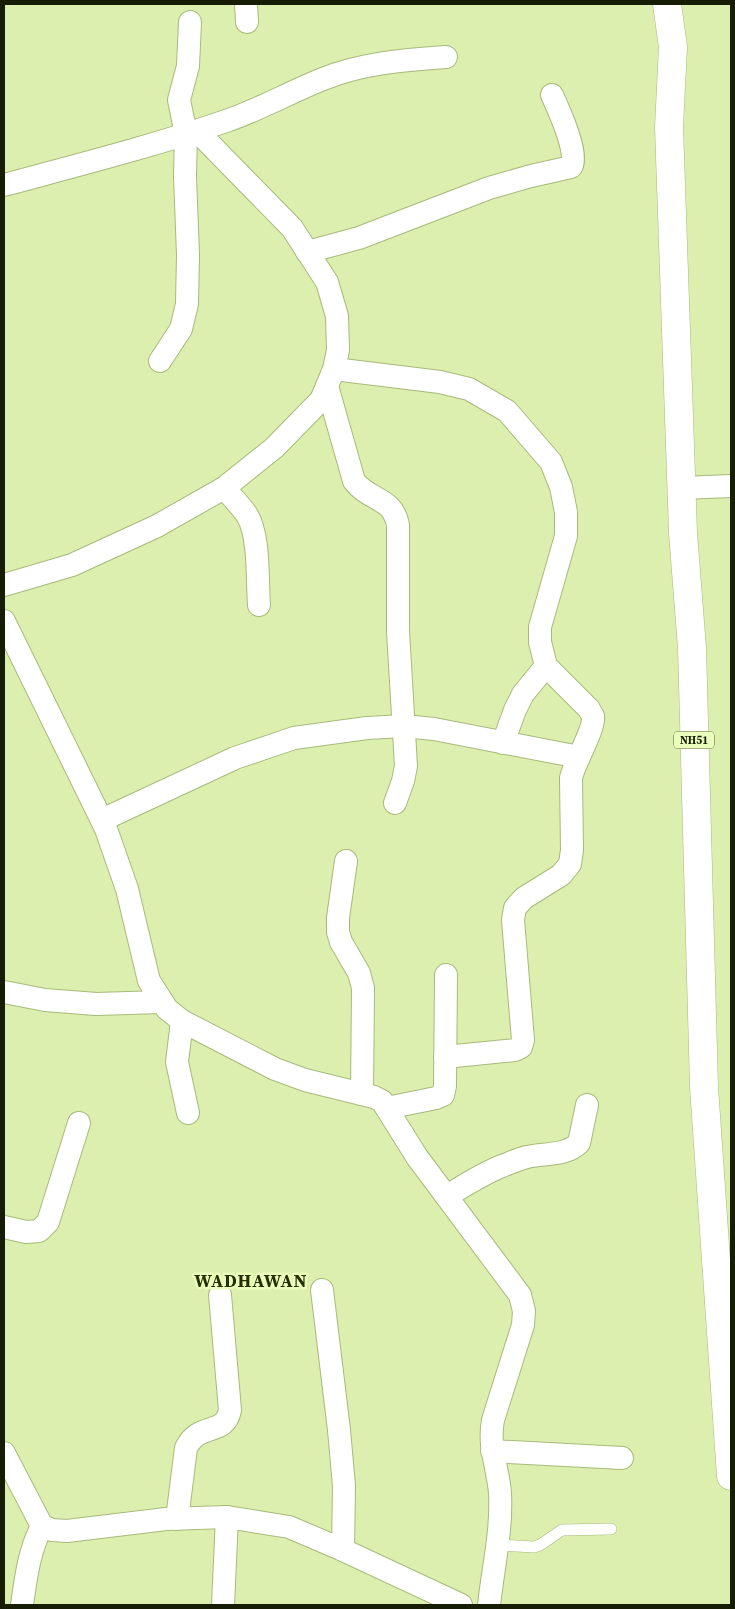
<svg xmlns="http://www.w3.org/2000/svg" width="735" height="1609" font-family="'Source Serif 4',serif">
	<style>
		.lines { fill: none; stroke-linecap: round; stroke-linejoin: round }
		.service-casing { stroke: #a8ba7b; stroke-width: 12 }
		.minor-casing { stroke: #a8ba7b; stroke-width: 24 }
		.trunk-casing { stroke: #a8ba7b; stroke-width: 29 }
		.service { stroke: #fff; stroke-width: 11 }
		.minor { stroke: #fff; stroke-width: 22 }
		.trunk { stroke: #fff; stroke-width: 28 }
		.labels { text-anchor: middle; stroke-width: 5; stroke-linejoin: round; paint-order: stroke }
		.shield { fill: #eafdbb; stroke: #56603c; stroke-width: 1 }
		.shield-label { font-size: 11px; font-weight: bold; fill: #171d05 }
		.district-label { font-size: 18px; font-weight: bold; letter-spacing: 1px; fill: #242e00; stroke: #eafdbb }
	</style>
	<rect width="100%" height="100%" fill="#dcefae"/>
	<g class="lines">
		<g class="service-casing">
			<path id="service" d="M497,1545L534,1547L540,1545L562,1530L611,1529"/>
		</g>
		<g class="minor-casing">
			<g id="minor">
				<path d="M246,4L247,22"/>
				<path d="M4,185C78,165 153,146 226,121C259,110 290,92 323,79C362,63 404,60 446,57"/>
				<path d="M307,252L359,238L489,188L531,176L571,167C580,156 558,108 552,95"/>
				<path d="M160,361L181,329L187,304L188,255L185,176L186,134L179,100L188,66L190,22"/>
				<path d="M334,369L440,382L469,389L507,411L551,462L561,487L566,512V536L540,627V642L546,666L589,709C590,711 592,715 593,716C595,729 574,763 571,778L572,850L570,864L561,875L524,898L515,908L513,920L523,1040L521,1047L515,1050L445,1057"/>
				<path d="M327,386L354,481C369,501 393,497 398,525V631L406,766L403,781L395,803"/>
				<path d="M224,488C232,497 241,506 247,515C260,536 257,581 259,605"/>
				<path d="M681,488L731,486"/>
				<path d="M4,585L72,565L157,526L224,488L274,448L321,400L327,386L334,369L338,350L337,316L327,282L292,228L197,131"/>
				<path d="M4,621L106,829L127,889L149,981L167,1009L182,1021L275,1069L305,1080L374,1097L382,1101L417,1157L520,1295L524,1311L523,1325L493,1420C488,1448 498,1467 500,1493C502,1531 493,1568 489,1605"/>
				<path d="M503,743L515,710L523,694L546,666"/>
				<path d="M102,820L235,758L294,738L367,728L404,726L434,729L579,757"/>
				<path d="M346,861L338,918V932L341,942L359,973L363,988L362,1094"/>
				<path d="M4,992L45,1000L96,1004L162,1002"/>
				<path d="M182,1021L177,1062L188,1113"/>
				<path d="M387,1108L436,1098L443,1095L445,1086L446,975"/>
				<path d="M447,1196C465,1185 482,1174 502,1166C510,1163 519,1159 527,1157C545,1153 566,1156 579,1143L587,1105"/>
				<path d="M4,1227L26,1232L39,1231L48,1222L79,1123"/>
				<path d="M322,1290L339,1430L344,1486L343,1550"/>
				<path d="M492,1451L622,1458"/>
				<path d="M4,1453L42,1526L52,1530L67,1531L166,1519L227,1517L289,1527L343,1550L461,1605"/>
				<path d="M177,1519L186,1448C199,1421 225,1437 230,1410L220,1295"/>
				<path d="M22,1605C26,1577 29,1551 42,1526"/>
				<path d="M223,1605L227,1517"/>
			</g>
		</g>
		<g class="trunk-casing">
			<path id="trunk" d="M667,4L673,47L669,127L683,533L692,648L704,1087L731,1476"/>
		</g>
		<use href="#service" class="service"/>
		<use href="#minor" class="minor"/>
		<use href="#trunk" class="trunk"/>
	</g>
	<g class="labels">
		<rect class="shield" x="674" y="731.5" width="40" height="17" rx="4"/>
		<g class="shield-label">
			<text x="694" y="744">NH51</text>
		</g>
		<g class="district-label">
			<text x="251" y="1287">WADHAWAN</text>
		</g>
	</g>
	<rect width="735" height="1609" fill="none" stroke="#171d05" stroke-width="10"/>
</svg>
